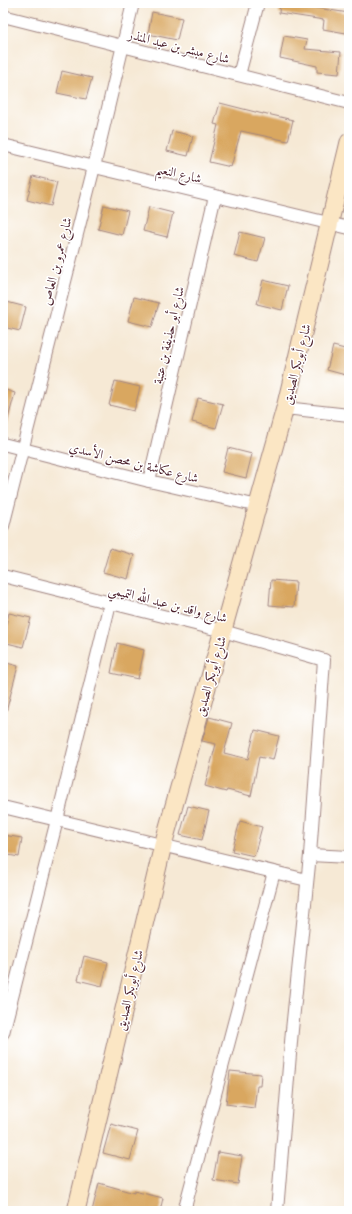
<svg xmlns="http://www.w3.org/2000/svg" width="352" height="1214" font-family="'Libre Caslon Text',Amiri,serif">
	<style>
		.building { fill: #d9a760 }
		.lines { fill: none; stroke-linecap: round; stroke-linejoin: round }
		.street-casing { stroke: #a08480; stroke-width: 14 }
		.secondary-casing { stroke: #a08480; stroke-width: 19 }
		.street { stroke: #fff; stroke-width: 12 }
		.secondary { stroke: #fbe6c4; stroke-width: 17 }
		.labels { text-anchor: middle; stroke-width: 3; stroke-linejoin: round; paint-order: stroke }
		.street-label { font-size: 13px; fill: #4a1f2b; stroke: #fff }
	</style>
	<rect width="100%" height="100%" fill="#fff"/>
	<filter id="ink" filterUnits="userSpaceOnUse"><feTurbulence type="fractalNoise" baseFrequency=".025" numOctaves="2"/><feDisplacementMap in="SourceGraphic" scale="8" xChannelSelector="R" yChannelSelector="G"/><feConvolveMatrix kernelMatrix="1 2 1 2 8 2 1 2 1" color-interpolation-filters="sRGB"/></filter>
	<filter id="wash" filterUnits="userSpaceOnUse"><feTurbulence type="fractalNoise" baseFrequency=".012" numOctaves="4" result="noise"/><feDisplacementMap in="SourceGraphic" scale="16" xChannelSelector="R" yChannelSelector="G"/><feGaussianBlur stdDeviation="0.9" result="paint"/><feColorMatrix in="noise" values="0 0 0 0 0 0 0 0 0 0 0 0 0 0 0 0 0 1.4 0 .05"/><feComposite in="paint" operator="in"/></filter>
	<g filter="url(#wash)">
		<rect width="100%" height="100%" fill="#f6e9d5"/>
		<g id="blocks">
			<g class="building">
				<path d="M280,3H311L310,7L349,13L346,33L323,29L324,20L279,13Z"/>
				<path d="M152,12L182,18L177,40L148,34Z"/>
				<path d="M284,36L307,40L305,49L341,52L339,74L317,72V66L280,58Z"/>
				<path d="M62,71L92,78L86,99L57,93Z"/>
				<path d="M220,103L263,114V113L293,120L288,141L241,131L231,167L209,162L218,125L214,124Z"/>
				<path d="M172,131L193,136L188,156L167,151Z"/>
				<path d="M33,176L57,182L51,206L27,200Z"/>
				<path d="M104,205L128,211L122,235L98,229Z"/>
				<path d="M149,207L173,213L167,237L143,231Z"/>
				<path d="M240,232L265,238L258,262L234,256Z"/>
				<path d="M263,280L288,286L282,310L257,304Z"/>
				<path d="M134,297L159,303L152,327L128,321Z"/>
				<path d="M3,301L26,307L20,331L3,327Z"/>
				<path d="M333,346L349,350V376L327,370Z"/>
				<path d="M115,381L140,387L134,411L109,405Z"/>
				<path d="M3,389L15,393L6,426H3Z"/>
				<path d="M198,398L223,404L216,428L192,422Z"/>
				<path d="M228,448L252,454L246,478L222,472Z"/>
				<path d="M110,548L134,555L128,579L103,572Z"/>
				<path d="M271,580L296,582L294,607L269,605Z"/>
				<path d="M9,613L31,618L23,647L3,642V636Z"/>
				<path d="M117,643L144,650L138,679L111,673Z"/>
				<path d="M3,662L18,666L6,712H3Z"/>
				<path d="M209,717L232,723L224,753L248,759L255,730L279,736L273,760L259,757L251,796L227,790L226,792L205,786L216,744L202,741Z"/>
				<path d="M188,806L209,811L202,840L180,835Z"/>
				<path d="M240,821L262,827L254,856L232,851Z"/>
				<path d="M3,835L22,838L19,857L3,854Z"/>
				<path d="M84,956L108,962L102,986L78,980Z"/>
				<path d="M230,1071L261,1074L260,1086H257L254,1108L226,1104Z"/>
				<path d="M111,1124L138,1131L130,1160L103,1153Z"/>
				<path d="M218,1152L242,1156L238,1184L213,1180Z"/>
				<path d="M99,1183L134,1193V1191L163,1198L160,1211H92Z"/>
			</g>
		</g>
	</g>
	<g filter="url(#ink)">
		<use href="#blocks" fill-opacity="0" stroke="#a08480" stroke-width="1"/>
		<g class="lines">
			<g class="street-casing">
				<g id="street">
					<path d="M3,16L349,103"/>
					<path d="M239,75L258,3"/>
					<path d="M3,145L349,228"/>
					<path d="M285,408L349,415"/>
					<path d="M3,444L149,481L258,506"/>
					<path d="M149,481L215,196"/>
					<path d="M3,526L94,167L133,3"/>
					<path d="M3,576L223,631L324,660L310,855L292,1030L277,1211"/>
					<path d="M3,807L307,880"/>
					<path d="M310,855L349,857"/>
					<path d="M3,1033L57,820L110,603"/>
					<path d="M184,1211L274,872"/>
				</g>
			</g>
			<g class="secondary-casing">
				<path id="secondary" d="M76,1211L163,845L285,408L349,142"/>
			</g>
			<use href="#street" class="street"/>
			<use href="#secondary" class="secondary"/>
		</g>
	</g>
	<g class="labels">
		<g class="street-label">
			<text transform="translate(179 46) rotate(14)" y="5">شارع مبشر بن عبد المنذر</text>
			<text transform="translate(179 173) rotate(13)" y="5">شارع النعيم</text>
			<text transform="translate(56 261) rotate(-76)" y="5">شارع عمرو بن العاص</text>
			<text transform="translate(168 335) rotate(-77)" y="5">شارع أبو حذيفة بن عتبة</text>
			<text transform="translate(296 364) rotate(-76)" y="5">شارع أبوبكر الصديق</text>
			<text transform="translate(134 462) rotate(14)" y="5">شارع عكاشة بن محصن الأسدي</text>
			<text transform="translate(168 603) rotate(14)" y="5">شارع واقد بن عبد الله التميمي</text>
			<text transform="translate(210 676) rotate(-74)" y="5">شارع أبوبكر الصديق</text>
			<text transform="translate(129 990) rotate(-77)" y="5">شارع أبوبكر الصديق</text>
		</g>
	</g>
	<rect width="352" height="1214" fill="none" stroke="#fff" stroke-width="16"/>
</svg>
